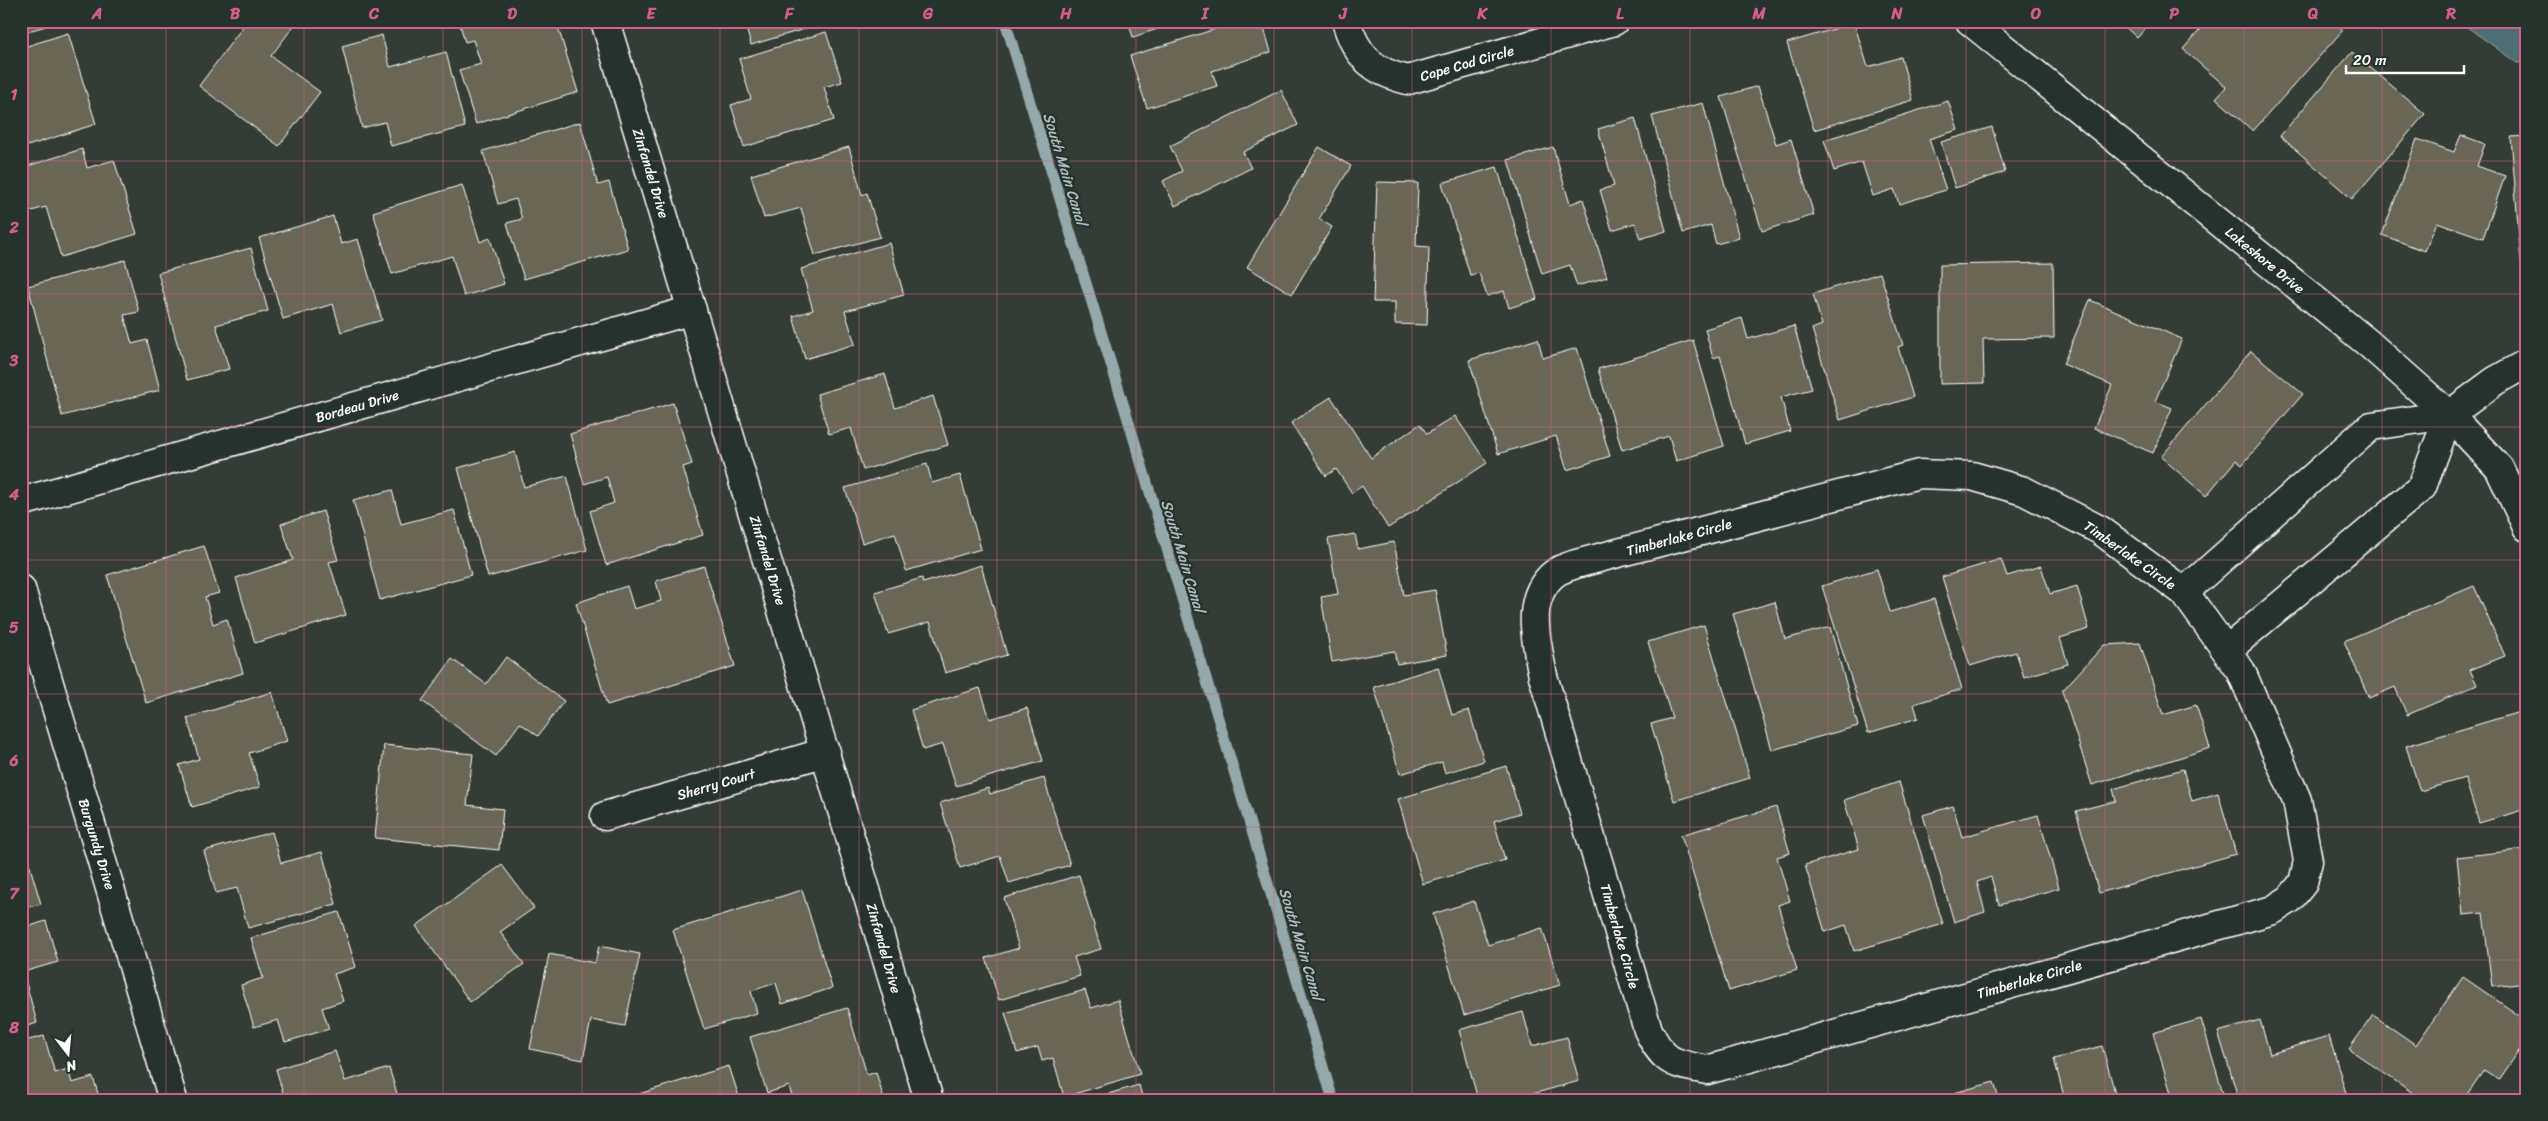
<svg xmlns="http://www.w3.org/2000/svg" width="2548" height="1121" font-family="Sriracha,sans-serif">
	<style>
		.water { fill: #4e6e75; stroke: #95a8ac }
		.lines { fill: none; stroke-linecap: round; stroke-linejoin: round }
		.stream { stroke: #95a8ac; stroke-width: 11 }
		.building { fill: #6b6654; stroke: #fff }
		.minor-casing { stroke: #fff; stroke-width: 31 }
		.minor { stroke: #26332d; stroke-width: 28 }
		.grid { fill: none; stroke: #d45d8c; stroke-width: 1; stroke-opacity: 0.55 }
		.labels { text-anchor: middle; stroke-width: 4.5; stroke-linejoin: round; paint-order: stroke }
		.street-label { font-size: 14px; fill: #fff; stroke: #26332d }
		.water-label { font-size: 15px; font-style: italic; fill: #afbec1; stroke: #26332d }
		.neatline { fill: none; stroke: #d45d8c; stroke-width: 2 }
		.grid-label { font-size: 16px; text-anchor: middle; font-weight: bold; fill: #d45d8c }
	</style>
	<rect width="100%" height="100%" fill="#343d35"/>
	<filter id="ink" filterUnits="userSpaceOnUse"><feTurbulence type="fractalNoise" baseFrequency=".02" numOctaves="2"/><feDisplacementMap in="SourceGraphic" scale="10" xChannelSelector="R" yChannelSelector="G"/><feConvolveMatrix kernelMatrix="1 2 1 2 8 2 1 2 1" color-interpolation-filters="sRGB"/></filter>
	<g filter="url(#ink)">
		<path class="water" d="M2459,21H2527V62L2517,63Z"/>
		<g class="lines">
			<path class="stream" d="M1005,21L1127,416L1333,1100"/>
		</g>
		<g class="building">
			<path d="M21,21H64L21,33Z"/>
			<path d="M247,21H294L296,23L271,56L320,92L279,146L199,86Z"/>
			<path d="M459,21H556L578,92L476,124L459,70L481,64L473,40L465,42Z"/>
			<path d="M744,21H817L818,25L751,45Z"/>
			<path d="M1128,21H1182L1133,37Z"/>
			<path d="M1241,21H1262L1271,52L1212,71L1217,86L1147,108L1130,56Z"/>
			<path d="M2119,21H2152L2137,38Z"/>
			<path d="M2174,21H2194L2185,31Z"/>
			<path d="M2208,21H2333L2343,30L2253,131L2216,98L2226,87L2183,49Z"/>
			<path d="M1854,23L1868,67L1901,57L1913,100L1814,130L1787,43Z"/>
			<path d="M826,32L842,82L824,87L834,120L744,147L731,105L751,99L739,59Z"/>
			<path d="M68,33L96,124L21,148V48Z"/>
			<path d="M382,35L390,67L446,52L465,127L391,146L385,122L362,128L342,46Z"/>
			<path d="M2352,52L2425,114L2352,199L2280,136Z"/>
			<path d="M1758,86L1776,144L1791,139L1814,215L1762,231L1721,97Z"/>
			<path d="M1281,90L1298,125L1243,152L1251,168L1175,206L1163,181L1182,171L1170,146Z"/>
			<path d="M1948,101L1958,130L1929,139L1946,190L1899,204L1894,189L1873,196L1862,162L1834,171L1824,140Z"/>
			<path d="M1703,103L1739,238L1716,244L1711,225L1683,233L1652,116Z"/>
			<path d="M1635,118L1666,231L1640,239L1635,223L1612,230L1600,190L1614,186L1598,129Z"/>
			<path d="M580,122L598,185L609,182L628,249L524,279L507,223L522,219L516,199L498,204L483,151Z"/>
			<path d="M1992,127L2005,172L1955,188L1941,142Z"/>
			<path d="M2461,135L2485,144L2477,166L2505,176L2483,238L2437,222L2425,251L2382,235L2417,139L2454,152Z"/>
			<path d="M2527,136V262H2521L2511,137Z"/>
			<path d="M849,147L862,195L867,193L880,237L815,255L801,208L764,218L751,175Z"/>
			<path d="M1319,147L1351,166L1319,219L1332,227L1292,294L1247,267Z"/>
			<path d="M1553,147L1570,204L1583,199L1607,277L1577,286L1570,265L1542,274L1508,160Z"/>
			<path d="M82,149L87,168L114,160L137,234L61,257L46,207L21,214V168Z"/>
			<path d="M1497,167L1537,299L1509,308L1504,291L1487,296L1479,273L1470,275L1442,183Z"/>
			<path d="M1377,182L1418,183L1416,246L1429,247L1427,325L1395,324V302H1373Z"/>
			<path d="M462,185L480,242L490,238L504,284L464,296L452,256L392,274L373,212Z"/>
			<path d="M333,216L341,244L358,239L382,320L341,332L333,304L283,319L259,238Z"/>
			<path d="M889,243L904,295L845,311L855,344L805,359L793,316L813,310L801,269Z"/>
			<path d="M251,248L268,311L216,325L229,369L187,380L158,273Z"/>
			<path d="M125,260L139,312L124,315L132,344L147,340L160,390L62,416L28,286Z"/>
			<path d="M2053,263L2054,338L1983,339L1984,383L1940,384V265Z"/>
			<path d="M1880,273L1903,345L1898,347L1913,397L1840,420L1812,329L1822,325L1813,294Z"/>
			<path d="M2090,300L2182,339L2155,401L2172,408L2153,453L2094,428L2112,385L2063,364Z"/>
			<path d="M1742,318L1748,339L1794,326L1812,389L1781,397L1790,431L1745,444L1720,356L1713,358L1705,329Z"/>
			<path d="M1538,339L1543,358L1577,348L1610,456L1567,470L1556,436L1498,454L1469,360Z"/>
			<path d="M1693,340L1724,446L1676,461L1669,436L1622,450L1598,369Z"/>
			<path d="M2251,351L2303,394L2242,465L2236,460L2206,496L2161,457Z"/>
			<path d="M885,374L895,408L933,396L948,445L863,470L851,428L829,434L817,394Z"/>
			<path d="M1331,397L1371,458L1420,424L1427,434L1455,416L1487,463L1388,528L1362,486L1352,493L1336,469L1326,476L1291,423Z"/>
			<path d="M673,403L692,464L683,467L703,535L606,565L590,511L614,503L607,477L584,484L570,434Z"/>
			<path d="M515,452L524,487L567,476L587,550L488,577L458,468Z"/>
			<path d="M927,464L932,483L960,475L981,549L906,571L895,533L862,543L845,488Z"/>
			<path d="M392,490L401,524L454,510L471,575L380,600L353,500Z"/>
			<path d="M323,511L338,560L329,562L346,615L255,643L236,578L293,560L281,524Z"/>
			<path d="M1355,534L1358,549L1394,542L1404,595L1435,590L1447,655L1397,664L1394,651L1332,662L1321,597L1338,594L1328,539Z"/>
			<path d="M204,546L219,593L205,597L213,624L227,619L243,673L146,703L107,575Z"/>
			<path d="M2001,559L2007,576L2041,566L2050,594L2077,586L2089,629L2060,638L2068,664L2024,677L2016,652L1970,666L1942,577Z"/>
			<path d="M981,565L1007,655L945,673L930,622L888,634L875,592L922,578L923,583Z"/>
			<path d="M704,566L735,666L607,705L576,603L627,586L634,609L661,601L656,581Z"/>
			<path d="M1877,569L1890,612L1934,599L1962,689L1914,704L1918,718L1868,733L1822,586Z"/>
			<path d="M2474,586L2505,656L2470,670L2477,685L2407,715L2395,687L2369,698L2344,641Z"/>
			<path d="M1775,602L1785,639L1830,627L1858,726L1772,750L1733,614Z"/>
			<path d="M1704,625L1750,778L1674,801L1651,724L1672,718L1648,642Z"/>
			<path d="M2140,643L2163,715L2196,705L2210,748L2092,785L2062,691L2104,645Z"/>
			<path d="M506,657L564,701L538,736L520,723L496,756L422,701L452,659L486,684Z"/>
			<path d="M1438,667L1452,715L1469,710L1484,761L1445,773L1442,762L1400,774L1374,687Z"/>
			<path d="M980,688L990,719L1027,708L1043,761L956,786L943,744L923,750L911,710Z"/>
			<path d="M272,692L287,741L249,753L260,787L192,807L179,765L199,759L187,718Z"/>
			<path d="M2523,711L2527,723V809L2479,823L2465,778L2420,791L2406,746Z"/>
			<path d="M384,745L473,754L467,805L503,809L499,850L375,838Z"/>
			<path d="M1506,766L1520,813L1494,821L1505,860L1423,884L1398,799Z"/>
			<path d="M2183,769L2192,801L2218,793L2236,854L2099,893L2076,811L2116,801L2113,789Z"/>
			<path d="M1044,778L1070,865L1009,883L1000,856L960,868L940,803L988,788L990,794Z"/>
			<path d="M1899,782L1943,924L1854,951L1846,925L1825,932L1805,865L1859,849L1844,800Z"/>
			<path d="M1953,806L1962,837L2038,815L2059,888L1999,905L1991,877L1977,882L1985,912L1954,922L1923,815Z"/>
			<path d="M1776,807L1790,853L1777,857L1790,901L1778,905L1797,970L1729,991L1681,835Z"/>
			<path d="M272,832L281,863L322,852L336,904L248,928L237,888L216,893L204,851Z"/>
			<path d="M2527,849V983L2492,987L2483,913L2463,915L2457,857Z"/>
			<path d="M25,850L41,904L21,909V851Z"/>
			<path d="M502,865L534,908L500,932L524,964L470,1002L416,926Z"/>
			<path d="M1079,875L1101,949L1074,957L1080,976L999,1000L986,958L1019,948L1004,898Z"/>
			<path d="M802,890L832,988L782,1004L776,983L751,991L757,1013L704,1029L673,930Z"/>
			<path d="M1474,901L1488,945L1542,928L1560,985L1464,1015L1433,914Z"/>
			<path d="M339,912L356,967L334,974L343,1001L322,1008L329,1029L285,1042L278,1020L254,1027L241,985L263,978L251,938Z"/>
			<path d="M46,921L58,962L23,972L37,1023L21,1028V929Z"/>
			<path d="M599,946L640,954L625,1026L591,1020L583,1060L530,1049L549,954L595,963Z"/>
			<path d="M2463,977L2527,1021V1039L2499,1080L2484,1070L2463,1100H2423L2349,1049L2373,1015L2416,1045Z"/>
			<path d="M1085,990L1091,1008L1118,1000L1140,1074L1064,1097L1053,1058L1042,1061L1038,1047L1017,1053L1005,1013Z"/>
			<path d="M847,1008L867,1075L876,1072L884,1100H793L789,1086L767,1093L750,1037Z"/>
			<path d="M1523,1012L1532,1046L1567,1037L1579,1081L1511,1100H1478L1459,1030Z"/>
			<path d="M2201,1019L2225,1100H2149L2171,1093L2153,1033Z"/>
			<path d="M2260,1020L2270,1054L2329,1036L2348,1100H2239L2218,1032Z"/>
			<path d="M44,1036L55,1073L68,1069L72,1083L93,1077L100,1100H21V1042Z"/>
			<path d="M2102,1046L2117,1100H2065L2054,1059Z"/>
			<path d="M335,1051L345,1081L389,1068L399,1100H285L276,1069Z"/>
			<path d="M729,1066L740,1100H641L639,1094Z"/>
			<path d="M1994,1082L1999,1100H1956L1954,1093Z"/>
			<path d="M1139,1085L1143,1100H1087Z"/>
		</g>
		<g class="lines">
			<g class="minor-casing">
				<g id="minor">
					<path d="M605,21L929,1100"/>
					<path d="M1346,21C1356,55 1372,72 1408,80L1614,21"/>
					<path d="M1970,21L2368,343L2449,415L2499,468L2527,527"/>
					<path d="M1919,474L1972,476L2024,491L2100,530L2184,592L2241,671L2297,800L2308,861L2303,883L2290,899L2273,910L1707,1070C1672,1063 1664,1063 1648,1030L1543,676C1537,643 1523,598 1555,573C1560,569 1570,566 1576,564Z"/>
					<path d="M21,502L692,310"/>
					<path d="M21,589L173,1100"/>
					<path d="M2184,592L2371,426L2449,415L2495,381L2527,363"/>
					<path d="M2227,650L2422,487L2449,415"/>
					<path d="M605,816L826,752"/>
				</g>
			</g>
			<use href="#minor" class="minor"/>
		</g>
	</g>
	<path class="grid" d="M166,21V1100M304,21V1100M443,21V1100M582,21V1100M720,21V1100M859,21V1100M997,21V1100M1136,21V1100M1274,21V1100M1412,21V1100M1551,21V1100M1690,21V1100M1828,21V1100M1966,21V1100M2105,21V1100M2244,21V1100M2382,21V1100M21,161H2527M21,294H2527M21,427H2527M21,560H2527M21,694H2527M21,827H2527M21,960H2527"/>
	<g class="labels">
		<g class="street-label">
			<text transform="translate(1467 63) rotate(-16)" y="5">Cape Cod Circle</text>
			<text transform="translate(651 173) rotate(73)" y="5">Zinfandel Drive</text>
			<text transform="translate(2265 260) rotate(39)" y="5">Lakeshore Drive</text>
			<text transform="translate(357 406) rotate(-16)" y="5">Bordeau Drive</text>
			<text transform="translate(1679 537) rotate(-15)" y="5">Timberlake Circle</text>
			<text transform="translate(2130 555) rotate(35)" y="5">Timberlake Circle</text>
			<text transform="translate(768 560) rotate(73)" y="5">Zinfandel Drive</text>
			<text transform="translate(716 784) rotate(-16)" y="5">Sherry Court</text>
			<text transform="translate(97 844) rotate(73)" y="5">Burgundy Drive</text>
			<text transform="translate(1620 936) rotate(74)" y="5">Timberlake Circle</text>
			<text transform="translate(884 948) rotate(74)" y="5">Zinfandel Drive</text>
			<text transform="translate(2029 979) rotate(-16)" y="5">Timberlake Circle</text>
		</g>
		<g class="water-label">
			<text transform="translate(1065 169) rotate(73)" y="5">South Main Canal</text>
			<text transform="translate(1183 556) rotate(73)" y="5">South Main Canal</text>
			<text transform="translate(1301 944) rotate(73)" y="5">South Main Canal</text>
		</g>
	</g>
	<rect width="2548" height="1121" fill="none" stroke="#26332d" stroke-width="55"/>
	<g transform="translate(68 1054) rotate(164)" stroke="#26332d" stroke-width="4" paint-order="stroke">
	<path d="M0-4L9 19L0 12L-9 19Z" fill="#ffffff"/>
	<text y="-8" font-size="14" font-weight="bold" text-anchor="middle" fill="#ffffff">N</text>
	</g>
	<path d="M2346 65v8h118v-8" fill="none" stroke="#ffffff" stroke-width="2.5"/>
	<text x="2353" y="65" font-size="15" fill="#ffffff" stroke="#26332d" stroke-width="4" paint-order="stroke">20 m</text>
	<rect x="28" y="28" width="2492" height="1066" class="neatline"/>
	<g class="grid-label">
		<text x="97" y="19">A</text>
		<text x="235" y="19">B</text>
		<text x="374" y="19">C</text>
		<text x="512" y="19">D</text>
		<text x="651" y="19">E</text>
		<text x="789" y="19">F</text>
		<text x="928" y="19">G</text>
		<text x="1066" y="19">H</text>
		<text x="1205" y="19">I</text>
		<text x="1343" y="19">J</text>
		<text x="1482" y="19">K</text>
		<text x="1620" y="19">L</text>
		<text x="1759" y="19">M</text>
		<text x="1897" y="19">N</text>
		<text x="2036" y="19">O</text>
		<text x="2174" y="19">P</text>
		<text x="2313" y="19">Q</text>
		<text x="2451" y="19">R</text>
		<text x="14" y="100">1</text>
		<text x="14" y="233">2</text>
		<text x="14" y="366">3</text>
		<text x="14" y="500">4</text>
		<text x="14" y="633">5</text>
		<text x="14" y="766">6</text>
		<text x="14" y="899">7</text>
		<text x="14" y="1033">8</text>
	</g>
</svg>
